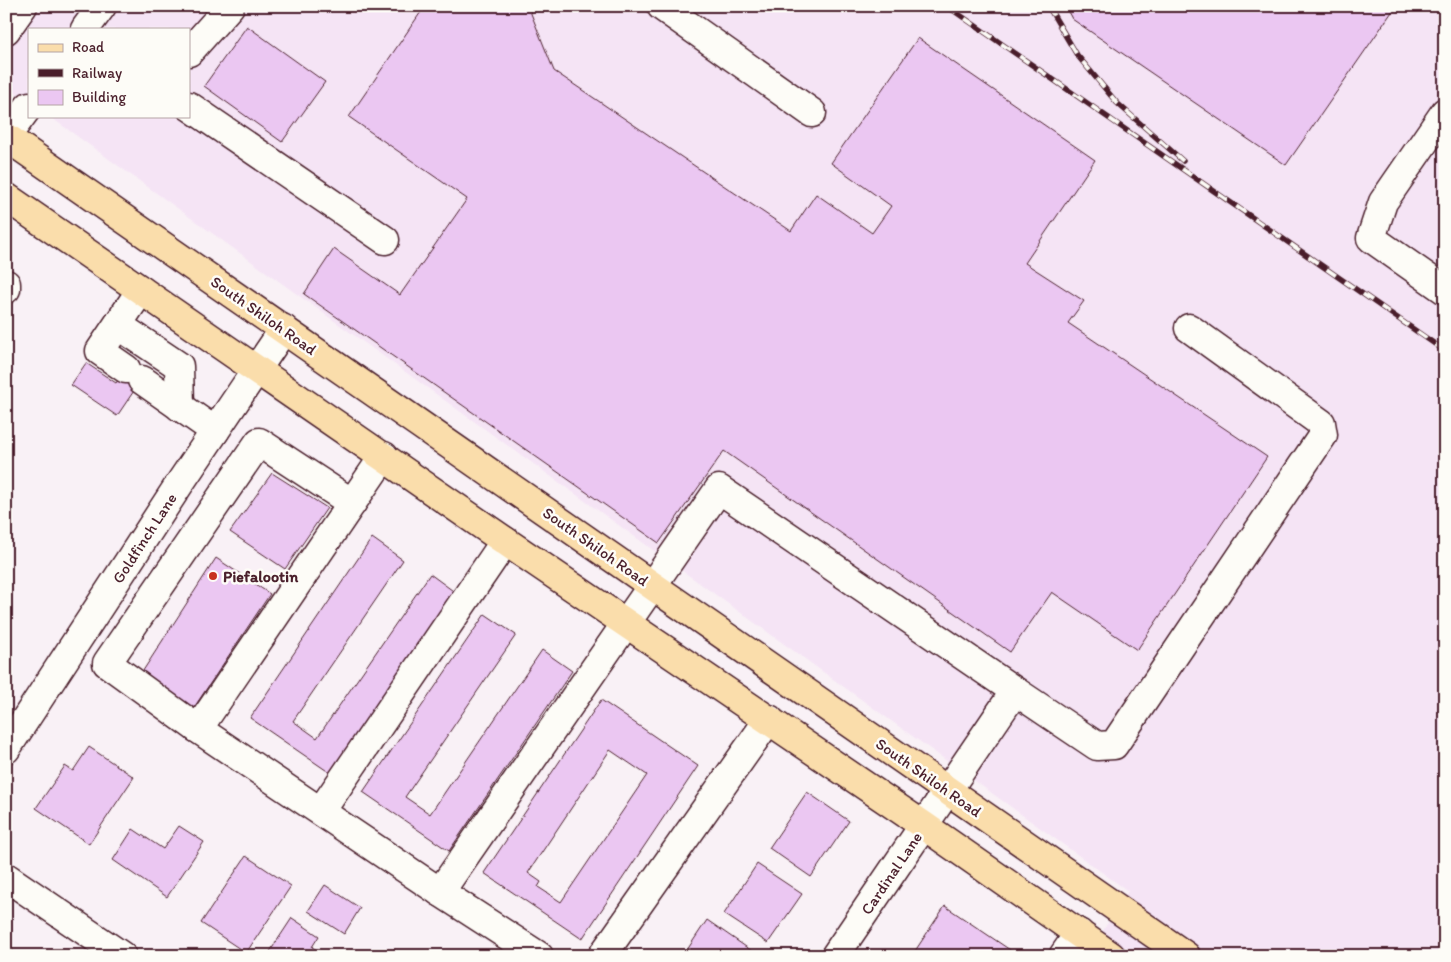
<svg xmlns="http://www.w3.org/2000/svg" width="1451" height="962" font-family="Itim,sans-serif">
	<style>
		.built { fill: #f5e4f5 }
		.building { fill: #ebc7f2; stroke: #4a1f2b; fill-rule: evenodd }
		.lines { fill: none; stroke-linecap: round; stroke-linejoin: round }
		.minor-casing { stroke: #4a1f2b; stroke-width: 31 }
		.major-casing { stroke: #4a1f2b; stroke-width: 31 }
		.minor { stroke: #fdfcf7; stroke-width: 28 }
		.major { stroke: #faddab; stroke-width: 28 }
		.rail-casing { stroke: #4a1f2b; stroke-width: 5.5 }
		.rail { stroke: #fdfcf7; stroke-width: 4; stroke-dasharray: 11; stroke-linecap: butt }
		.poi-dot { fill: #c8321e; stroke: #fdfcf7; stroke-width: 2 }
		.labels { text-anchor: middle; stroke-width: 5; stroke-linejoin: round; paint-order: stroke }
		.street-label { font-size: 16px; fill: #4a1f2b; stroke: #fdfcf7 }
		.poi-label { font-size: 16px; font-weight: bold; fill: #4a1f2b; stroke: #fdfcf7; text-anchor: start }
	</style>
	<rect width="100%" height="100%" fill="#f9f1f6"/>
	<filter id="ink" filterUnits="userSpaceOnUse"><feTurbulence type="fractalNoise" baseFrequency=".02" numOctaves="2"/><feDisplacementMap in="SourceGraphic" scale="10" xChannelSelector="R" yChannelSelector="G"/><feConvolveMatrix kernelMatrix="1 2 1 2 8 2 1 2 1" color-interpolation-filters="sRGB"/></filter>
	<g filter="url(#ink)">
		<path class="built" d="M6,6H1445V956H1087L1128,891L49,116H189V29H29V102L6,86Z"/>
		<g class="building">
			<path d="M425,6H528L554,71L791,231L816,194L872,233L891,206L831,163L918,38L1095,160L1025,263L1084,301L1068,323L1267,457L1137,650L1052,592L1010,652L724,451L659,543L304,294L334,249L400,295L467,199L349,117Z"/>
			<path d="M1065,6H1396L1286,165L1072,19Z"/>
			<path d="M247,26L325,82L282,142L204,86Z"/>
			<path d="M133,359L148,370L117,416L71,385L86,363L116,383Z"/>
			<path d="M272,473L327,508L285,569L230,532Z"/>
			<path d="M372,538L403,560L293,721L317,738L430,574L460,596L336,777L250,718Z"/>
			<path d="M216,558L270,594L189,715L137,680Z"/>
			<path d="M485,614L516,635L405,797L430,814L542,650L572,671L449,851L363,792Z"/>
			<path d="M601,700L698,766L582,939L484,873ZM610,750L647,775L561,902L538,887L541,882L528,873Z"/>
			<path d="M89,747L134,777L89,844L36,808L65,766L73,771Z"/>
			<path d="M807,792L849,821L811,877L769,848Z"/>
			<path d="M179,826L204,842L167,897L113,860L133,829L163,849Z"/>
			<path d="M246,856L291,886L246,953L201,923Z"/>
			<path d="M757,864L802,894L768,943L724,914Z"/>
			<path d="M325,885L360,908L344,934L308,911Z"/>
			<path d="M945,906L1016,954L1015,956H922L915,951Z"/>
			<path d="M292,918L319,936L312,947L326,956H267Z"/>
			<path d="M707,920L759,956H689L685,953Z"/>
			<path d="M6,945L13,949L8,956H6Z"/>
		</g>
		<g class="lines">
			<g class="minor-casing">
				<g id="minor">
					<path d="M661,6L812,113"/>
					<path d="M85,29L102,6"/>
					<path d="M6,30L23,6"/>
					<path d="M189,52L230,6"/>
					<path d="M189,106L385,240"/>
					<path d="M1445,112L1383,202L1371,238L1445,290"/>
					<path d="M6,137L29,106"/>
					<path d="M6,284V289"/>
					<path d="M118,325L179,366L180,407"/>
					<path d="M126,369L100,351L141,290"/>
					<path d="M142,380L215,431"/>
					<path d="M384,456L198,729L440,892L539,956"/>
					<path d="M1015,691L1097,746L1114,745L1323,435L1321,423L1189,328"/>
					<path d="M198,729L107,663L259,442L352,503"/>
					<path d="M6,749L182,480L284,329"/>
					<path d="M321,811L505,541"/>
					<path d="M6,877L122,956"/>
					<path d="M440,892L719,489L1015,691L835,956"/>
					<path d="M602,956L769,719"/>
					<path d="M1063,956L1079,933"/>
				</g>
			</g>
			<g class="major-casing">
				<g id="major">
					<path d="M6,137L1186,956"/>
					<path d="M6,197L505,541L923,825L1111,956"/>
				</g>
			</g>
			<use href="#minor" class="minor"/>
			<use href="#major" class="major"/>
			<g class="rail-casing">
				<g id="rail">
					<path d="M947,6L1445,351"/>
					<path d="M1048,6L1077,55L1117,103L1183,161"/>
				</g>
			</g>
			<use href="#rail" class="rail"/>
		</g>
	</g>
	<circle class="poi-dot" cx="213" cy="576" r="5"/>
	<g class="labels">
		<g class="street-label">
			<text transform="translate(264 315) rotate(35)" y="6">South Shiloh Road</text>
			<text transform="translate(144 538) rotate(-57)" y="6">Goldfinch Lane</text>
			<text transform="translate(596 546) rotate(35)" y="6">South Shiloh Road</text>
			<text transform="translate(929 777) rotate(35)" y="6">South Shiloh Road</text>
			<text transform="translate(891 873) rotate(-56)" y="6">Cardinal Lane</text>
		</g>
		<g class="poi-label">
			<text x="223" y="582">Piefalootin</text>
		</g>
	</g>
	<rect width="1451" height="962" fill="none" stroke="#fdfcf7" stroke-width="25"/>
	<rect x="12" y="12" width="1426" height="937" fill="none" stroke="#4a1f2b" stroke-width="2" filter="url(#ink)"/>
	<rect x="28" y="28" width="162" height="90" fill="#fdfcf7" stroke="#b5a4a5"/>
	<rect x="38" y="44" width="25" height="8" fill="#faddab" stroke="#b5a4a5"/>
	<text x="72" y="52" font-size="15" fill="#4a1f2b">Road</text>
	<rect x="38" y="69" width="25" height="8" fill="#4a1f2b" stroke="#b5a4a5"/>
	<text x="72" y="78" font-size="15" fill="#4a1f2b">Railway</text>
	<rect x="38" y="90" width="25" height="15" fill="#ebc7f2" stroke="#b5a4a5"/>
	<text x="72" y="102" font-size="15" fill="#4a1f2b">Building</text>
</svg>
